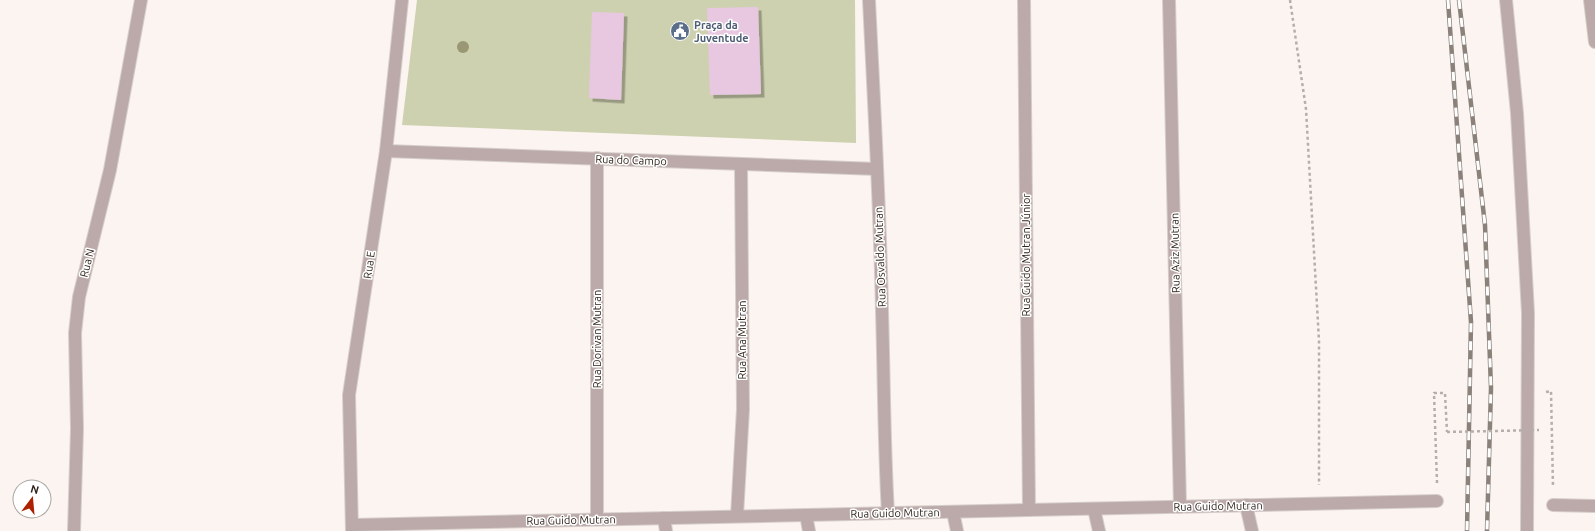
<svg xmlns="http://www.w3.org/2000/svg" width="1595" height="531" font-family="Ubuntu,sans-serif">
	<style>
		.green { fill: #ced1af }
		.building { fill: #e8c7e1; filter: url(#shadow) }
		.lines { fill: none; stroke-linecap: round; stroke-linejoin: round }
		.minor-casing { stroke: #d6ceca; stroke-width: 14 }
		.path { stroke: #b6aea9; stroke-width: 2.5; stroke-dasharray: 3 3; stroke-linecap: butt }
		.minor { stroke: #bbaaa9; stroke-width: 12 }
		.rail-casing { stroke: #8a817b; stroke-width: 4.5 }
		.rail { stroke: #fff; stroke-width: 3; stroke-dasharray: 9; stroke-linecap: butt }
		.path-bridge { stroke: #b6aea9; stroke-width: 2.5; stroke-dasharray: 3 3; stroke-linecap: butt }
		.tree { fill: #9a9874 }
		.labels { text-anchor: middle; stroke-width: 3; stroke-linejoin: round; paint-order: stroke }
		.service-label { font-size: 11px; font-weight: bold; fill: #4e5e75; stroke: #fff; text-anchor: start }
		.street-label { font-size: 11px; fill: #2e231b; stroke: #fff }
	</style>
	<defs>
		<filter id="shadow"><feDropShadow dx="3.5" dy="3.5" stdDeviation="0" flood-color="#0004"/></filter>
	</defs>
	<rect width="100%" height="100%" fill="#fbf4f0"/>
	<path class="green" d="M417,0H855L856,143L402,125Z"/>
	<g class="building">
		<path d="M758,7L761,94L710,95L707,8Z"/>
		<path d="M592,12L624,13L621,100L589,98Z"/>
	</g>
	<g class="lines">
		<g class="minor-casing">
			<g id="minor">
				<path d="M869,0C874,104 880,207 882,311C884,378 884,446 888,513"/>
				<path d="M1024,0L1029,510"/>
				<path d="M1169,0L1180,507"/>
				<path d="M1506,0L1517,113L1528,313L1527,531"/>
				<path d="M1590,0L1595,42"/>
				<path d="M386,151L877,169"/>
				<path d="M597,158V519"/>
				<path d="M1246,505L1252,531"/>
				<path d="M1553,505L1595,506"/>
				<path d="M1094,509L1099,531"/>
				<path d="M953,512L957,531"/>
				<path d="M806,515L809,531"/>
				<path d="M737,516L743,409L741,164"/>
				<path d="M664,518L666,531"/>
				<path d="M352,525L1437,501"/>
				<path d="M74,531L77,429L75,333L79,297L110,170L141,0"/>
				<path d="M352,531L349,395L386,151L402,0"/>
			</g>
		</g>
		<g class="path">
			<path d="M1290,0L1306,109L1319,341V485"/>
			<path d="M1546,392L1551,391L1553,487"/>
			<path d="M1437,483L1434,393H1445L1447,432"/>
		</g>
		<use href="#minor" class="minor"/>
		<g class="rail-casing">
			<g id="rail">
				<path d="M1448,0L1471,322L1467,531"/>
				<path d="M1459,0L1485,225L1491,388L1487,531"/>
			</g>
		</g>
		<use href="#rail" class="rail"/>
		<path class="path-bridge" d="M1447,432L1539,430"/>
	</g>
	<circle class="tree" cx="463" cy="47" r="6"/>
	<defs>
		<g id="civic-disc" transform="scale(1)"><circle r="9.5" fill="#5c6f8a" stroke="#fff"/><path d="M-.6-6.5H3V-4.5H.6V-3L4-1V1h2V6H-6V1h2V-1L-.6-3ZM-1.2 2.5V6h2.4V2.5Z" fill="#fff"/></g>
	</defs>
	<g fill-rule="evenodd">
		<use href="#civic-disc" x="680" y="31"/>
	</g>
	<g class="labels">
		<g class="service-label">
			<text x="694" y="29">Praça da<tspan x="694" dy="13">Juventude</tspan></text>
		</g>
		<g class="street-label">
			<text transform="translate(631 160) rotate(2)" y="4">Rua do Campo</text>
			<text transform="translate(1175 253) rotate(-91)" y="4">Rua Aziz Mutran</text>
			<text transform="translate(1026 255) rotate(-90)" y="4">Rua Guido Mutran Júnior</text>
			<text transform="translate(880 257) rotate(-92)" y="4">Rua Osvaldo Mutran</text>
			<text transform="translate(87 263) rotate(-76)" y="4">Rua N</text>
			<text transform="translate(369 265) rotate(-82)" y="4">Rua E</text>
			<text transform="translate(597 339) rotate(-90)" y="4">Rua Dorivan Mutran</text>
			<text transform="translate(742 340) rotate(-90)" y="4">Rua Ana Mutran</text>
			<text transform="translate(1218 506) rotate(-1)" y="4">Rua Guido Mutran</text>
			<text transform="translate(895 513) rotate(-1)" y="4">Rua Guido Mutran</text>
			<text transform="translate(571 520) rotate(-1)" y="4">Rua Guido Mutran</text>
		</g>
	</g>
	<g transform="translate(32 499) rotate(16)"><circle r="19" fill="#ffffff" stroke="#aba7a4"/>
	<path d="M0-3L7 15L0 10L-7 15Z" fill="#ae2100"/>
	<text y="-6" font-size="11" font-weight="bold" text-anchor="middle" fill="#2e231b">N</text>
	</g>
</svg>
